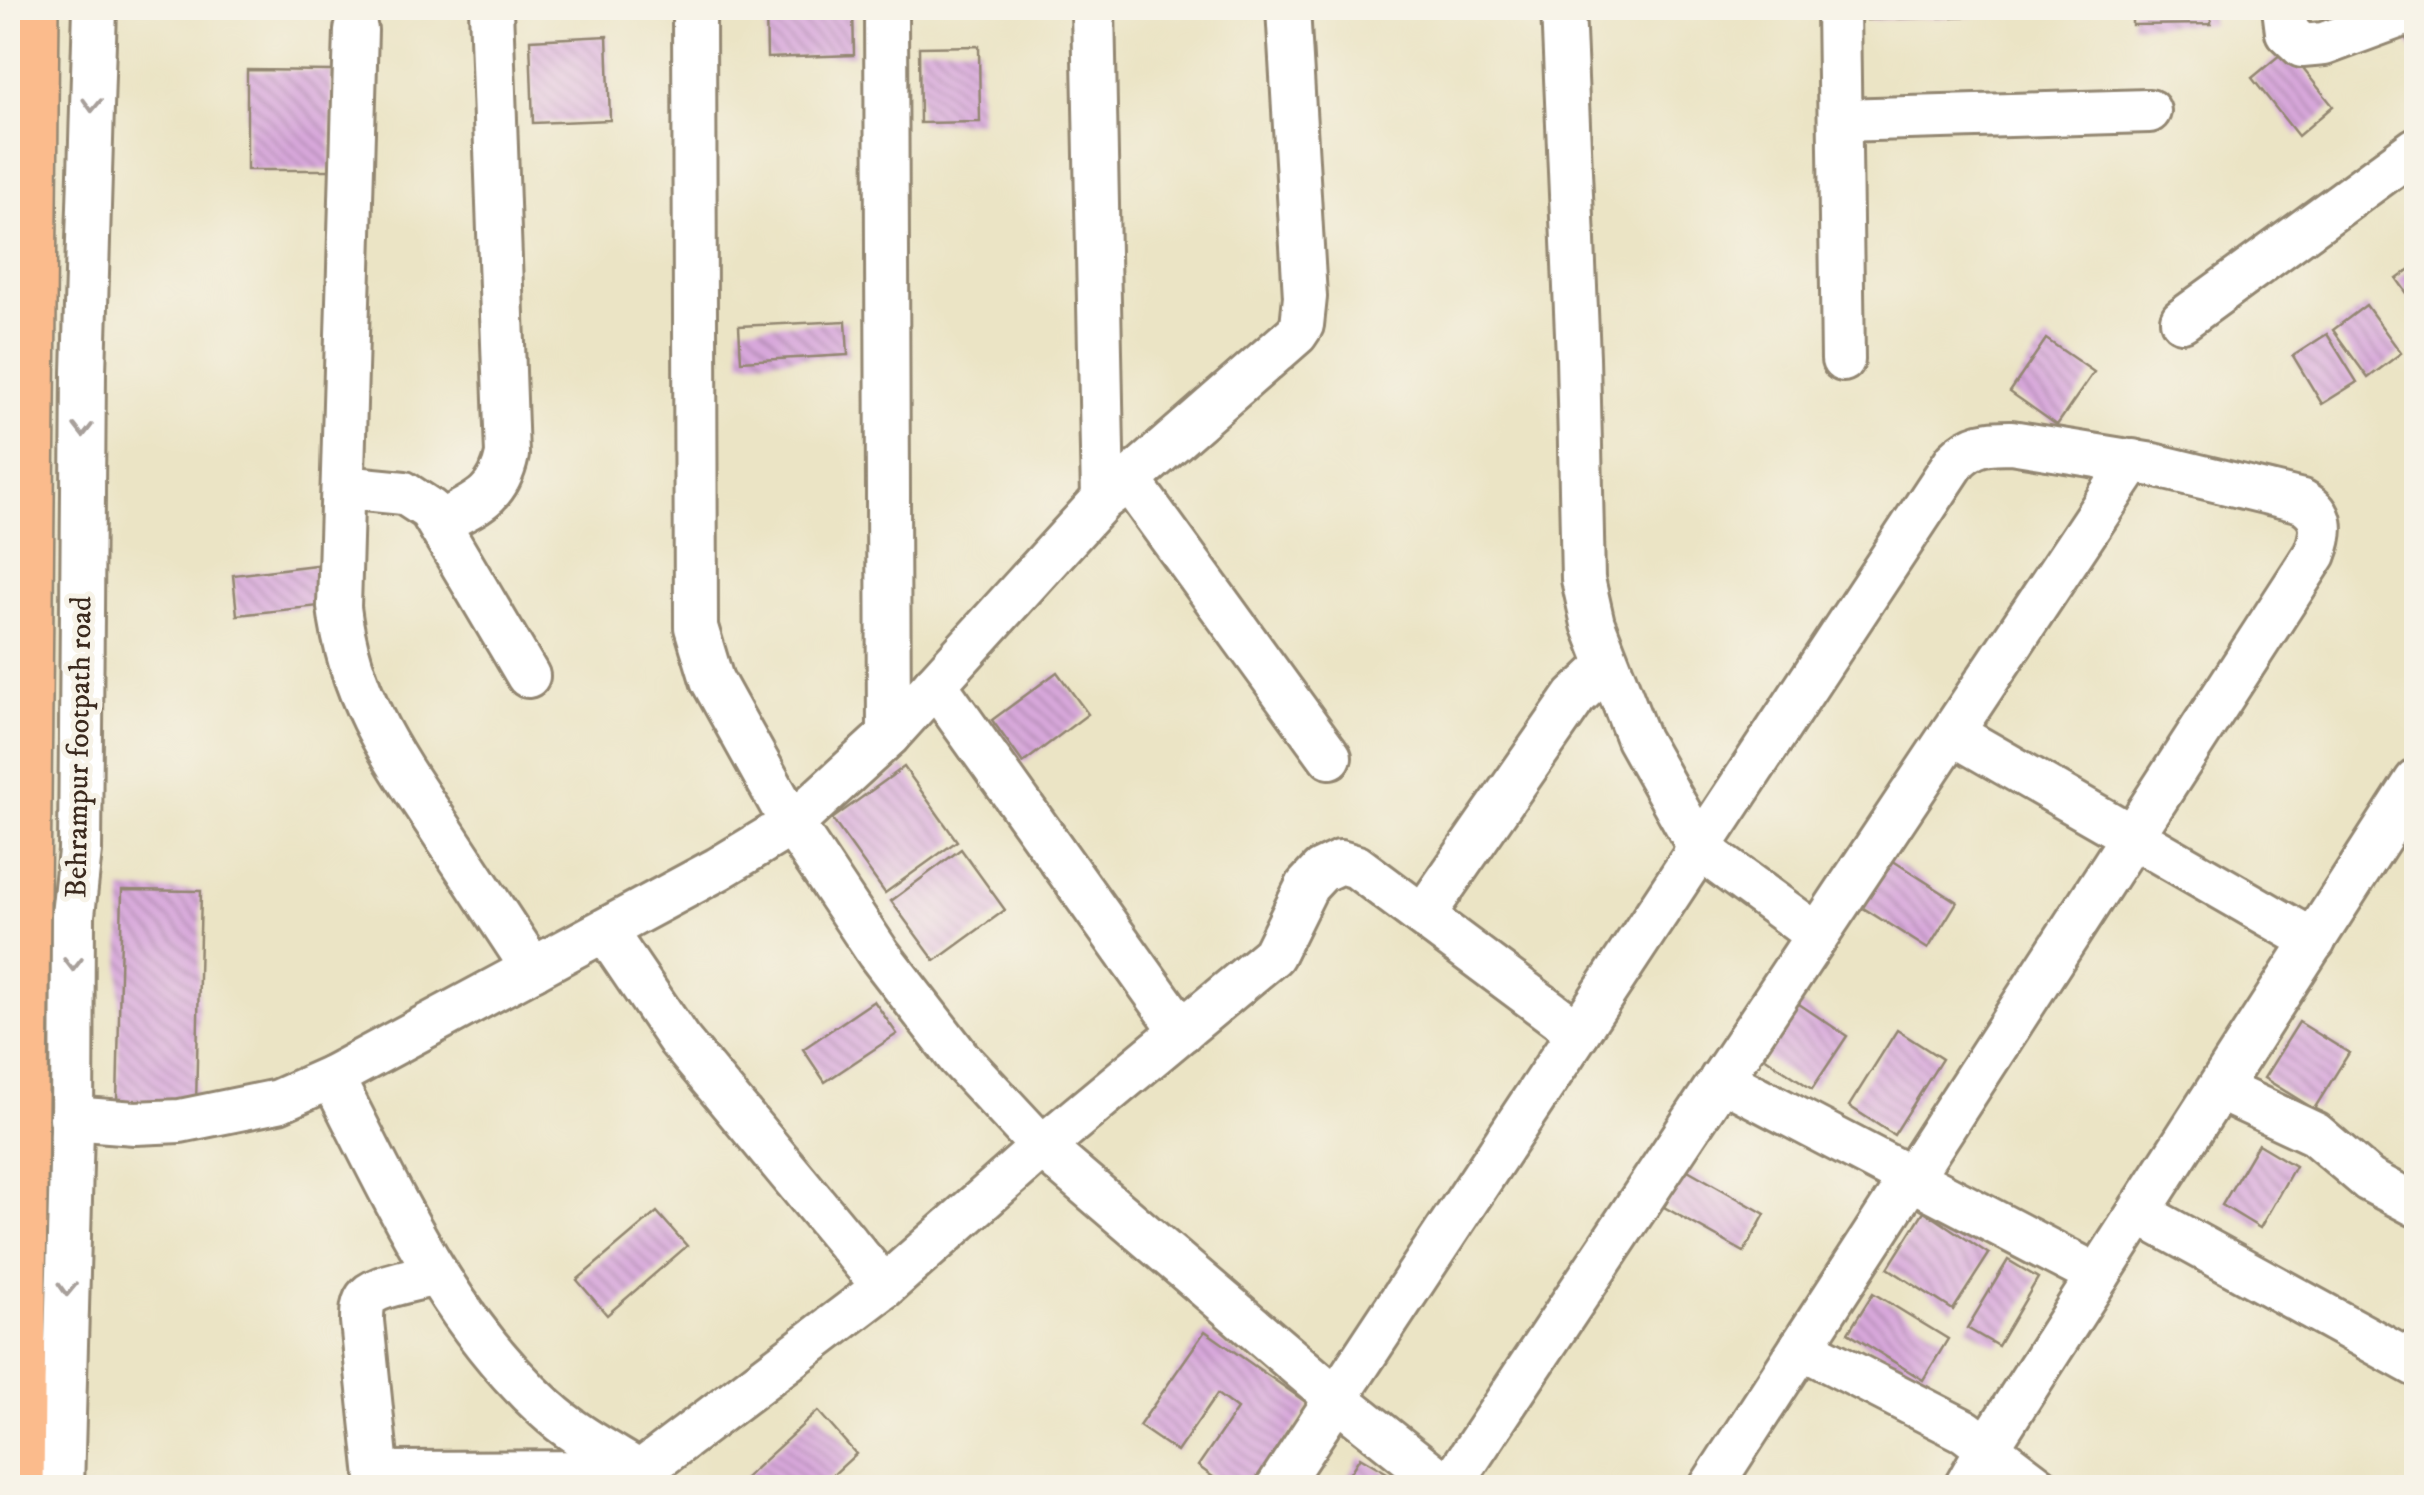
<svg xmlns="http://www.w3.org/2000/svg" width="2424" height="1495" font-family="'IM FELL DW Pica',serif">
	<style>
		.building { fill: url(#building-back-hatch) }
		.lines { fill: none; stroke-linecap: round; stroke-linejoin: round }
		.minor-casing { stroke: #938772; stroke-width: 48 }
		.major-casing { stroke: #938772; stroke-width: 60 }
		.minor { stroke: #fff; stroke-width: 42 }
		.major { stroke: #fbbb8c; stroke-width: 55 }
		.oneway { stroke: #a79f9a }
		.labels { text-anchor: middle; stroke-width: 10; stroke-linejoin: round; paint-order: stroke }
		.street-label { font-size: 30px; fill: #3b2a1e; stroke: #f7f3e8 }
	</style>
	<defs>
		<pattern id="building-back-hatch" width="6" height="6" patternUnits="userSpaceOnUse" patternTransform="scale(2.5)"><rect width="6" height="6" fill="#d8a8db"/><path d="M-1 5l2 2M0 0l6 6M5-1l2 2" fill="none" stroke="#b089b1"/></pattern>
	</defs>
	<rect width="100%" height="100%" fill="#f7f3e8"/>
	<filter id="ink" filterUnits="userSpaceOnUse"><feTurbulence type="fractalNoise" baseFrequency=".01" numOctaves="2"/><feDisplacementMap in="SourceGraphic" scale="20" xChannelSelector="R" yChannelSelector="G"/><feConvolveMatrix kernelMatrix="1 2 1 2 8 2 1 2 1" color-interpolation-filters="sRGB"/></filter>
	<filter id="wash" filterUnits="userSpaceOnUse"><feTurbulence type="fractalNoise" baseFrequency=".0048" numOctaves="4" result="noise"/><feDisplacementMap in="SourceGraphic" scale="40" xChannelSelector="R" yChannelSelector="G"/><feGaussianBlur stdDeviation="2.25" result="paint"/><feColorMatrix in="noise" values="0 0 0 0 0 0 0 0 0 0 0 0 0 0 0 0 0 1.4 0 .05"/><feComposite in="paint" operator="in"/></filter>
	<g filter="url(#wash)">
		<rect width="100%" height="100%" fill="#ebe4c5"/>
		<g id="blocks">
			<g class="building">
				<path d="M766,8H853L854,55L767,58Z"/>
				<path d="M1866,8H1976V16L1867,20Z"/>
				<path d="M2132,8H2211V24L2132,25Z"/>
				<path d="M2416,23V56L2402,31Z"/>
				<path d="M607,36L610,120L533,123L530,40Z"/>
				<path d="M979,46L980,122L920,123L919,47Z"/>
				<path d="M2287,49L2333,106L2298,136L2252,78Z"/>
				<path d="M247,70L332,71L331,170H247Z"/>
				<path d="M2416,265V306L2397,279Z"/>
				<path d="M2366,305L2401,353L2368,378L2333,330Z"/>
				<path d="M846,321L848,355L741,361L739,326Z"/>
				<path d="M2327,334L2357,382L2322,404L2293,356Z"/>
				<path d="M2046,339L2094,372L2057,425L2010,392Z"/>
				<path d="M324,564L329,605L237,615L233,575Z"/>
				<path d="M1057,672L1088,714L1023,763L992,720Z"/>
				<path d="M904,767L957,841L885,893L832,819Z"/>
				<path d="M961,849L1005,910L935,961L891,901Z"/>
				<path d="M1887,857L1957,902L1928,949L1857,904Z"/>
				<path d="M122,890L201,891L196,1105L117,1103Z"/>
				<path d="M874,1001L897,1034L825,1082L803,1049Z"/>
				<path d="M1796,1002L1847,1036L1812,1089L1761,1055Z"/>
				<path d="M2299,1022L2349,1053L2314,1109L2264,1078Z"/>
				<path d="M1897,1030L1942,1059L1894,1135L1849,1106Z"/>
				<path d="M2258,1144L2295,1166L2260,1228L2222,1205Z"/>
				<path d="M1686,1169L1765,1214L1744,1252L1664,1207Z"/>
				<path d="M1924,1211L1989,1254L1953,1310L1888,1268Z"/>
				<path d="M657,1212L687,1246L607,1315L577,1280Z"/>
				<path d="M2008,1260L2038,1278L1998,1346L1967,1328Z"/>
				<path d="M1873,1293L1948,1339L1923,1380L1848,1333Z"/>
				<path d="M1205,1331L1310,1405L1253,1488H1228L1198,1466L1237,1409L1217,1394L1177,1452L1139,1426Z"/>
				<path d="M818,1411L856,1454L819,1488H734Z"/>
				<path d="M1360,1457L1404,1483L1402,1488H1360L1346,1479Z"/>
			</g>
		</g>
	</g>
	<g filter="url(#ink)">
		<use href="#blocks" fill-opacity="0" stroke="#938772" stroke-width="2.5"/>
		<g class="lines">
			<g class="minor-casing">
				<g id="minor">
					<path d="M694,8L696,627L712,680L792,824L878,953L959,1058L1042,1147L1336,1398L1449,1488"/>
					<path d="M886,8L889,735"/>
					<path d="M1093,8L1103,499"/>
					<path d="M1563,8L1578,357L1583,579L1593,624L1638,739L1700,849L1817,935"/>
					<path d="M1838,8L1843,360"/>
					<path d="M2284,8L2287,32L2302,46L2324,44L2416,10"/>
					<path d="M356,30L339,607C349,695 392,756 440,828C471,875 502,922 533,969"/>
					<path d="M1840,120L2149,111"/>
					<path d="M2182,320L2416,149"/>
					<path d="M1129,480L1330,757"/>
					<path d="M343,487L404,493L430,510L528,676"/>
					<path d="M439,523C474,504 498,498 507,455L491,8"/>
					<path d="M935,684L1182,1031"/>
					<path d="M1952,733L2314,941"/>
					<path d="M1423,916L1575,697L1608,666"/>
					<path d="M605,931L679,1040L884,1287"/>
					<path d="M332,1077C393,1195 446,1318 546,1409C574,1435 609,1453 641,1473"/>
					<path d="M1721,1079L2098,1276"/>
					<path d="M2219,1089L2315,1134L2369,1180L2416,1205"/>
					<path d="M71,1118L135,1123L180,1121L278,1101L332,1077L718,869L792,824L889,735L1103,499L1129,480L1296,334L1302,325L1305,297L1288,8"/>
					<path d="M2139,1213L2416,1365"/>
					<path d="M1801,1347L1965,1431L2040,1488"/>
					<path d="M378,1473L640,1472L884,1287L1042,1147L1273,955L1307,886L1321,871L1340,862L1357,867L1578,1032"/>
					<path d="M62,1488L72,1129L73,915L80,851L84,373L95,8"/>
					<path d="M379,1488L362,1321C362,1312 362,1302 368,1296C379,1285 419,1279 435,1274"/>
					<path d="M1277,1488L1956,460C1973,443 1988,442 2011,442L2153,465L2302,501C2325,514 2324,531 2315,554L1710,1488"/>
					<path d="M1449,1488L2133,461"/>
					<path d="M1965,1488L1988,1447L2416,781"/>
				</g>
			</g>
			<g class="major-casing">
				<path id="major" d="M16,1488L31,8"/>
			</g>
			<use href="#minor" class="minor"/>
			<use href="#major" class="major"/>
		</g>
		<defs><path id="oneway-chevron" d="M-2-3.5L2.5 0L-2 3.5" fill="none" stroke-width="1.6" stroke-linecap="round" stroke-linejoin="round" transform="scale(2.5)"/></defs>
		<g class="oneway">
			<use href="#oneway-chevron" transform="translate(92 105) rotate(92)"/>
			<use href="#oneway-chevron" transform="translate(83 430) rotate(90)"/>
			<use href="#oneway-chevron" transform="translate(73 964) rotate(90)"/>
			<use href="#oneway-chevron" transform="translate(67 1289) rotate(92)"/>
		</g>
	</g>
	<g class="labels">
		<g class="street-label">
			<text transform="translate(78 747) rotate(-89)" y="10">Behrampur footpath road</text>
		</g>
	</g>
	<rect width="2424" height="1495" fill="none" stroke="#f7f3e8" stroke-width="40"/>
</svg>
